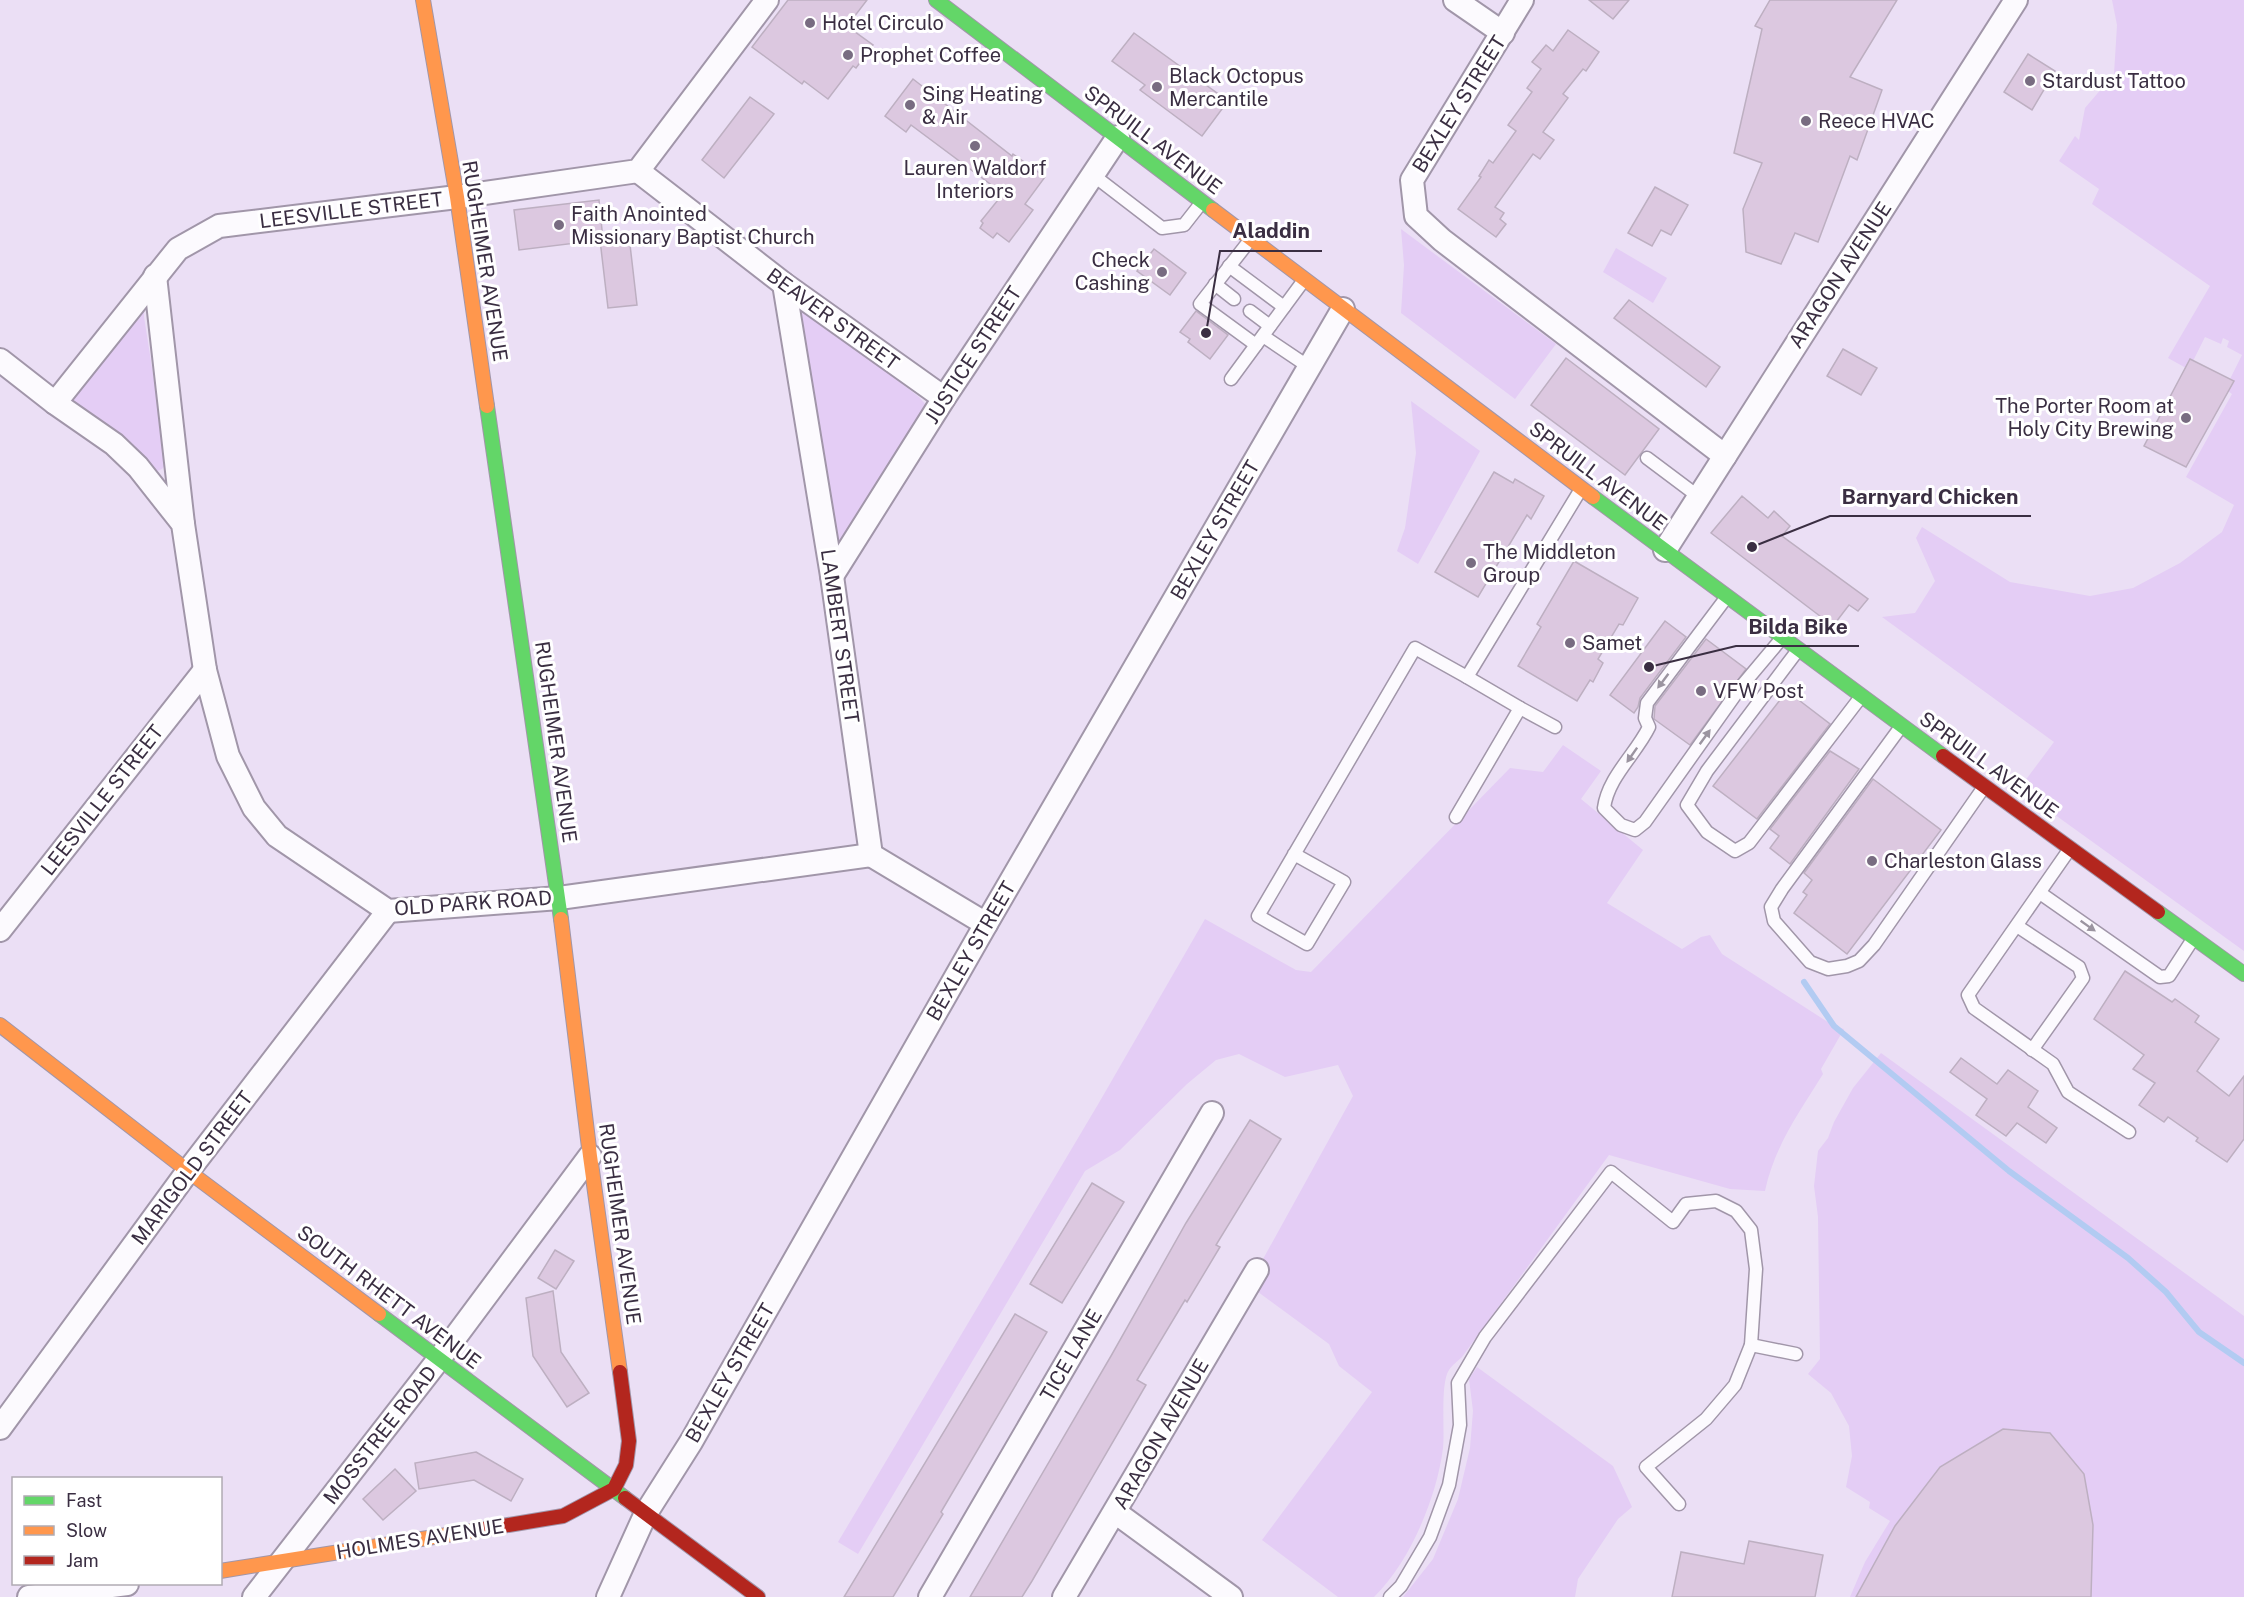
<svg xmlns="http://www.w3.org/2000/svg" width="2244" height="1597" font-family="'Public Sans',sans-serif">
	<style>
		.green { fill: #e4cdf5 }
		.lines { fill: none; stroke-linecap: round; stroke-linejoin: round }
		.stream { stroke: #b2cbf2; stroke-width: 6 }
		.building { fill: #dcc8e0; stroke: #bdafc1; stroke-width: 1.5 }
		.lane-casing { stroke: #a196a9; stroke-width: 15 }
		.street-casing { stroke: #a196a9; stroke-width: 26 }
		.fast-casing { stroke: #a196a9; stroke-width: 16 }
		.slow-casing { stroke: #a196a9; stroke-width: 16 }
		.jam-casing { stroke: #a196a9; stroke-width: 16 }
		.lane { stroke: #fcfafe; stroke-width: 12 }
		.street { stroke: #fcfafe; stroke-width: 22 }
		.fast { stroke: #63d668; stroke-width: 14 }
		.slow { stroke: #ff974d; stroke-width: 14 }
		.jam { stroke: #b3261e; stroke-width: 14 }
		.oneway { fill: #9b94a0 }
		.poi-dot { fill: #786c81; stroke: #fff; stroke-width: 2 }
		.labels { text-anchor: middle; stroke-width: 6; stroke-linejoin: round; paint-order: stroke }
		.poi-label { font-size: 20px; fill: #3a2e42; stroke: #fff; text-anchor: start }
		.street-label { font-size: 20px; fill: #3a2e42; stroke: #fff }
		.leader { fill: none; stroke: #3a2e42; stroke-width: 2 }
		.callout-dot { fill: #3a2e42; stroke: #fff; stroke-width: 2 }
		.callout-label { font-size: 21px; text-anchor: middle; font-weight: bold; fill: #3a2e42; stroke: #fff; stroke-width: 6; stroke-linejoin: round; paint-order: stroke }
	</style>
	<rect width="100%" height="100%" fill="#ebdff5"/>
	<g class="green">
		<path d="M2112,0H2244V951L2019,789L2054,742L1882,617L1915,613L1935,581L1916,538L1922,527L2010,582L2090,596L2133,588L2180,563L2222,532L2234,505L2186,477L2232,394L2228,391L2234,381L2230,379L2242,355L2227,347L2229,341L2223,338L2221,344L2205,337L2193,361L2190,359L2186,368L2168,358L2210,286L2092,204L2099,189L2059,161L2075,136L2079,140L2085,108L2114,74L2117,25Z"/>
		<path d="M1401,229L1556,344L1515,399L1401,313L1404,265Z"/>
		<path d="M1616,248L1667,278L1653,303L1603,272Z"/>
		<path d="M795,301L919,397L925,404L927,410L839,551Z"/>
		<path d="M144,306V317L167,462L162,469L155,472L70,402Z"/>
		<path d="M1411,401L1480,451L1418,564L1397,551L1405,528L1416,453Z"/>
		<path d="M1563,745L1601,771L1581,799L1643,850L1607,903L1682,949L1701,937L1710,935L1722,954L1834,1026L1844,1029L1821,1069L1823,1074C1800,1111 1774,1147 1765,1191L1730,1189L1609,1155L1462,1357C1458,1361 1452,1365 1449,1370C1440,1383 1445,1431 1443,1448C1437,1497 1410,1562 1374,1597H1338L1262,1540L1372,1392L1339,1366L1329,1344L1254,1289L1257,1270L1353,1096L1338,1065L1285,1077L1239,1054L1216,1060L1187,1084L1120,1150L1085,1171L858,1554L838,1542L1100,1101L1205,919L1296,970L1311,972L1510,768L1543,772Z"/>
		<path d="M1881,1053L2244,1316V1597H1850L1865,1562L1890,1521L1869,1508L1870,1502L1846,1487L1852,1456L1849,1426L1831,1393L1808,1374L1820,1359L1818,1217L1814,1186L1818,1151L1828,1138L1834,1122L1853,1088Z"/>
		<path d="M1477,1367L1613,1466L1632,1507L1618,1519L1578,1579L1575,1597H1403L1433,1559L1458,1499L1470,1448L1473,1411L1469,1379Z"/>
	</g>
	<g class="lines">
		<path class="stream" d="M1804,982L1834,1026L2009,1171L2128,1258L2166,1292L2199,1332L2244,1363"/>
	</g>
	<g class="building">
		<path d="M788,0H867L847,26L873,45L856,68L853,66L828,99L804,81L802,84L752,47Z"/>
		<path d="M1589,0H1629L1613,19Z"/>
		<path d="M1770,0H1897L1850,77L1882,90L1857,160L1850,156L1818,242L1795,233L1781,264L1746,252L1743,209L1762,163L1734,153L1762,29L1755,26Z"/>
		<path d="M1568,30L1599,52L1586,71L1583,69L1563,94L1568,98L1543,132L1554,140L1540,159L1533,154L1495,207L1504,213L1500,219L1506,224L1496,237L1458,209L1481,177L1479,176L1489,160L1493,163L1516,131L1508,125L1532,92L1527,88L1541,69L1532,62L1546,45L1553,51Z"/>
		<path d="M1134,33L1228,101L1202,136L1140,90L1145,85L1112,61Z"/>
		<path d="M2028,54L2055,71L2032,110L2004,92Z"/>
		<path d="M913,79L1012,156L1013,154L1045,177L1025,204L1033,210L1009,242L997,233L993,238L980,228L983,223L981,221L998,200L985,191L990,184L911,125L906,132L885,116Z"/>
		<path d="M750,97L774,114L724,178L702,160Z"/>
		<path d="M1655,187L1688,205L1671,235L1661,230L1652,246L1628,233Z"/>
		<path d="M599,200L603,240L629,236L637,305L608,308L600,240L519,250L514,210Z"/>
		<path d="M1154,249L1186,273L1170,295L1137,271Z"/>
		<path d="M1629,300L1720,367L1706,387L1614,318Z"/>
		<path d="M1196,311L1228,335L1210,359L1188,342L1190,339L1180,332Z"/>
		<path d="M1843,349L1877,368L1861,395L1827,376Z"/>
		<path d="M1566,358L1659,429L1625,475L1531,405Z"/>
		<path d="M2190,359L2234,381L2186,467L2144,446Z"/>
		<path d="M1494,472L1513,483L1515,479L1544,496L1531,519L1527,515L1478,597L1435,572Z"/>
		<path d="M1742,496L1768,518L1774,511L1790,526L1782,536L1868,599L1858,611L1849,605L1833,626L1711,533Z"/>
		<path d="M1574,561L1638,598L1623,625L1619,624L1598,659L1603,663L1593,682L1590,680L1577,701L1518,666L1541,627L1537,624Z"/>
		<path d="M1665,621L1686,637L1640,698L1638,707L1634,713L1610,695Z"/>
		<path d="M1706,639L1746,669L1690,745L1654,719L1655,706Z"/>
		<path d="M1787,691L1830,724L1757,819L1713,786Z"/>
		<path d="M1830,751L1859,769L1790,864L1770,848L1779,836L1770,829Z"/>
		<path d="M1873,779L1941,830L1847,954L1794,913L1807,895L1803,892L1812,880L1804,873Z"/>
		<path d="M2125,971L2172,1002L2175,999L2199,1016L2195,1022L2219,1039L2197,1071L2229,1096L2244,1076V1139L2227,1162L2196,1141L2198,1138L2168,1117L2164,1122L2139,1105L2155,1083L2133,1069L2144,1055L2094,1019Z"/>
		<path d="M1961,1058L1997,1084L2008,1070L2038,1091L2028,1107L2057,1128L2046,1143L2017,1123L2006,1136L1976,1115L1987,1099L1950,1072Z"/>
		<path d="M1250,1120L1281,1139L1216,1245L1220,1247L1187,1302L1185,1300L1137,1380L1146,1385L1032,1581L1022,1597H970L1111,1356L1186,1223Z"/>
		<path d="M1092,1183L1124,1202L1062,1303L1030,1284Z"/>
		<path d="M555,1250L574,1261L556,1289L538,1278Z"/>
		<path d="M553,1291L561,1352L589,1393L567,1407L533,1356L526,1298Z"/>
		<path d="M1015,1314L1047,1332L941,1512L943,1514L893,1597H844Z"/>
		<path d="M2003,1429L2050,1433L2084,1474L2093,1525L2091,1597H1856L1895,1526L1940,1467Z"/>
		<path d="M476,1452L523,1479L511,1501L474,1480L419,1489L415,1463Z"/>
		<path d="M395,1469L416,1491L383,1520L363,1499Z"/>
		<path d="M1749,1541L1823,1555L1815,1597H1672L1681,1552L1744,1564Z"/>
	</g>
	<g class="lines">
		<g class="lane-casing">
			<g id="lane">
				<path d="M1093,175L1162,228L1184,225L1202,202"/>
				<path d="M1250,240L1200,304L1256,345L1304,280"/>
				<path d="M1229,266L1284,307"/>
				<path d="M1215,284L1234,299"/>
				<path d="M1250,311L1270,326"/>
				<path d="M1263,336L1309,367"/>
				<path d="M1231,379L1256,345"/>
				<path d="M1647,458L1699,497"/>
				<path d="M1726,598L1647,703L1645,718L1649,727C1636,754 1608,777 1604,808L1621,825L1635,830L1645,822L1740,688L1782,638"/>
				<path d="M1798,650L1707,771L1687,805L1707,832L1735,851L1749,843L1860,698"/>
				<path d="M1520,708L1555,727"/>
				<path d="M1900,728L1782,889L1771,907L1774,921L1810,962L1828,969L1847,966L1859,961L1874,945L1984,787"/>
				<path d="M1456,817L1520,708L1467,677"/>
				<path d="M2069,850L1968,995L1974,1008L2053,1064L2068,1092L2129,1132"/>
				<path d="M1294,854L1344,882L1307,944L1258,916L1415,648L1467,677L1581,489"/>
				<path d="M2040,893L2160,977L2169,976L2193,939"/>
				<path d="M2017,926L2079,967L2083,978L2032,1050"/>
				<path d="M1751,1345L1796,1354"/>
				<path d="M1390,1597L1401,1586L1430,1537L1449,1485L1460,1425L1458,1383L1485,1337L1611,1172L1673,1222L1686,1204L1716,1201L1736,1211L1751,1230L1756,1269L1751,1345L1735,1385L1706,1419L1646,1467L1679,1504"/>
			</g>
		</g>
		<g class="street-casing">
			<g id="street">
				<path d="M1455,0L1503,33"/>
				<path d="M1522,0L1412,180L1416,216L1442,240L1725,456"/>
				<path d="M638,171L784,284L944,398"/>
				<path d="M155,276L183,524"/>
				<path d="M784,284L832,576L871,855L986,924"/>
				<path d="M0,360L55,403L114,444L138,467L183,524L205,670L228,756L254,808L277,836L388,911L559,898L871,855"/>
				<path d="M55,403L178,249L219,226L457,197L638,171L767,0"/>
				<path d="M1665,550L2016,0"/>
				<path d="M832,576L944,398L1118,137"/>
				<path d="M0,930L205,670"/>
				<path d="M0,1428L188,1171L388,911"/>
				<path d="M1115,1512L1231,1597"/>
				<path d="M29,1597L127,1584"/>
				<path d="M254,1597L439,1359L590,1156"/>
				<path d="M608,1597L646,1513L691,1442L986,924L1343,309"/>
				<path d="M930,1597L1212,1113"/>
				<path d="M1064,1597L1257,1270"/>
			</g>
		</g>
		<g class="fast-casing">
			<g id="fast">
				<path d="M936,0L1213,210"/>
				<path d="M487,406L561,919"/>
				<path d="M1593,497L1943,756"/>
				<path d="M2158,912L2244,974"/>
				<path d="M379,1314L625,1498"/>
			</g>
		</g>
		<g class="slow-casing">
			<g id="slow">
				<path d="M423,0L457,197L487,406"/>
				<path d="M1213,210L1593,497"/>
				<path d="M561,919L590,1156L620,1372"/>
				<path d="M0,1025L188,1171L379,1314"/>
				<path d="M220,1571L484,1529"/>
			</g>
		</g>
		<g class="jam-casing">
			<g id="jam">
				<path d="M1943,756L2158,912"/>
				<path d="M625,1498L758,1597"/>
				<path d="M484,1529L563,1516L614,1489L626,1465L629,1441L620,1372"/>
			</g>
		</g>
		<use href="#lane" class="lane"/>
		<use href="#street" class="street"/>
		<use href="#fast" class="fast"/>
		<use href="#slow" class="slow"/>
		<use href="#jam" class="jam"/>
	</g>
	<defs><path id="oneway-solid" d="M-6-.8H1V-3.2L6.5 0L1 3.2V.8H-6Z" transform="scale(1.5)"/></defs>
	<g class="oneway">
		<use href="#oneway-solid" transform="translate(1663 681) rotate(127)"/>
		<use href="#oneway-solid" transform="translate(1705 737) rotate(-54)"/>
		<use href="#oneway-solid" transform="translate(1632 755) rotate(125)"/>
		<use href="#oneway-solid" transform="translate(2088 926) rotate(35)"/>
	</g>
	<g class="poi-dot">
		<circle cx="810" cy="23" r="6"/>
		<circle cx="848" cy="55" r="6"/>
		<circle cx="2030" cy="81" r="6"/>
		<circle cx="1157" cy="87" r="6"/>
		<circle cx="910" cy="105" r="6"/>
		<circle cx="1806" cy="121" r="6"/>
		<circle cx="975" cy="146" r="6"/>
		<circle cx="559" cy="225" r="6"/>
		<circle cx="1162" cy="272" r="6"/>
		<circle cx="2186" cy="418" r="6"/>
		<circle cx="1471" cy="563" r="6"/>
		<circle cx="1570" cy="643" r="6"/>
		<circle cx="1701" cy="691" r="6"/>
		<circle cx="1872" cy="861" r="6"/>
	</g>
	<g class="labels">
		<g class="poi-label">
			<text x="822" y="30">Hotel Circulo</text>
			<text x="860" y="62">Prophet Coffee</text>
			<text x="1169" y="83">Black Octopus<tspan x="1169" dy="23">Mercantile</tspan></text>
			<text x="2042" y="88">Stardust Tattoo</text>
			<text x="922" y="101">Sing Heating<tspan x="922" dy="23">&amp; Air</tspan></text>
			<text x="1818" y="128">Reece HVAC</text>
			<text x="975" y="175" text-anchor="middle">Lauren Waldorf<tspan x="975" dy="23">Interiors</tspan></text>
			<text x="571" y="221">Faith Anointed<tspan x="571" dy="23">Missionary Baptist Church</tspan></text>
			<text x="1150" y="267" text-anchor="end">Check<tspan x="1150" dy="23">Cashing</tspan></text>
			<text x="2174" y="413" text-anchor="end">The Porter Room at<tspan x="2174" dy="23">Holy City Brewing</tspan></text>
			<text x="1483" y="559">The Middleton<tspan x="1483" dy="23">Group</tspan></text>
			<text x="1582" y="650">Samet</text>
			<text x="1713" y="698">VFW Post</text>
			<text x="1884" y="868">Charleston Glass</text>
		</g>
		<g class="street-label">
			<text transform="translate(1459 104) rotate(-58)" y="7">BEXLEY STREET</text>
			<text transform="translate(1153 140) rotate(37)" y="7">SPRUILL AVENUE</text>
			<text transform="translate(351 210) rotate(-7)" y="7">LEESVILLE STREET</text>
			<text transform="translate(485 261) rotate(81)" y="7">RUGHEIMER AVENUE</text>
			<text transform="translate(1840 275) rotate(-57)" y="7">ARAGON AVENUE</text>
			<text transform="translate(833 319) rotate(36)" y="7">BEAVER STREET</text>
			<text transform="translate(973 355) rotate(-57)" y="7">JUSTICE STREET</text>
			<text transform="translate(1598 476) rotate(37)" y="7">SPRUILL AVENUE</text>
			<text transform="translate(1215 530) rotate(-60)" y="7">BEXLEY STREET</text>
			<text transform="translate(840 636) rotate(82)" y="7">LAMBERT STREET</text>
			<text transform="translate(556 742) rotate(82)" y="7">RUGHEIMER AVENUE</text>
			<text transform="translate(1989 765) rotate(36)" y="7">SPRUILL AVENUE</text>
			<text transform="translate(102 800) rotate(-52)" y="7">LEESVILLE STREET</text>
			<text transform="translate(473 903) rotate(-4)" y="7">OLD PARK ROAD</text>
			<text transform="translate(971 951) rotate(-60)" y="7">BEXLEY STREET</text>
			<text transform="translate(192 1168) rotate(-53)" y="7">MARIGOLD STREET</text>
			<text transform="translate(620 1224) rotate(82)" y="7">RUGHEIMER AVENUE</text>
			<text transform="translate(389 1297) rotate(37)" y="7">SOUTH RHETT AVENUE</text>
			<text transform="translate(1071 1355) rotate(-60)" y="7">TICE LANE</text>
			<text transform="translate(730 1373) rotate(-60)" y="7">BEXLEY STREET</text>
			<text transform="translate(1161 1434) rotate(-60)" y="7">ARAGON AVENUE</text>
			<text transform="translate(380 1435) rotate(-52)" y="7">MOSSTREE ROAD</text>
			<text transform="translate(420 1539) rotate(-9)" y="7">HOLMES AVENUE</text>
		</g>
	</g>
	<path class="leader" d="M1206 333L1220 251H1322M1752 547L1830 516H2031M1649 667L1736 646H1859"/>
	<g class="callout-dot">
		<circle cx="1206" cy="333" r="6"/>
		<circle cx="1752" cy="547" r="6"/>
		<circle cx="1649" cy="667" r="6"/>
	</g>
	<g class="callout-label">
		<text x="1271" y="238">Aladdin</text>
		<text x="1930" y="504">Barnyard Chicken</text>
		<text x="1798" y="634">Bilda Bike</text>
	</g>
	<rect x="12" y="1477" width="210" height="108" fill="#ffffff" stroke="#b0abb3" stroke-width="1.5"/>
	<rect x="24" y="1496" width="30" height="9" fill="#63d668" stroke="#b0abb3" stroke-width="1.5"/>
	<text x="66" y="1507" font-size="18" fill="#3a2e42">Fast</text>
	<rect x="24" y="1526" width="30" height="9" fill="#ff974d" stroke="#b0abb3" stroke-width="1.5"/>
	<text x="66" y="1537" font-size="18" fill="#3a2e42">Slow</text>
	<rect x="24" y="1556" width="30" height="9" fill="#b3261e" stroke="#b0abb3" stroke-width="1.5"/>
	<text x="66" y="1567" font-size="18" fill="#3a2e42">Jam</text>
</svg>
